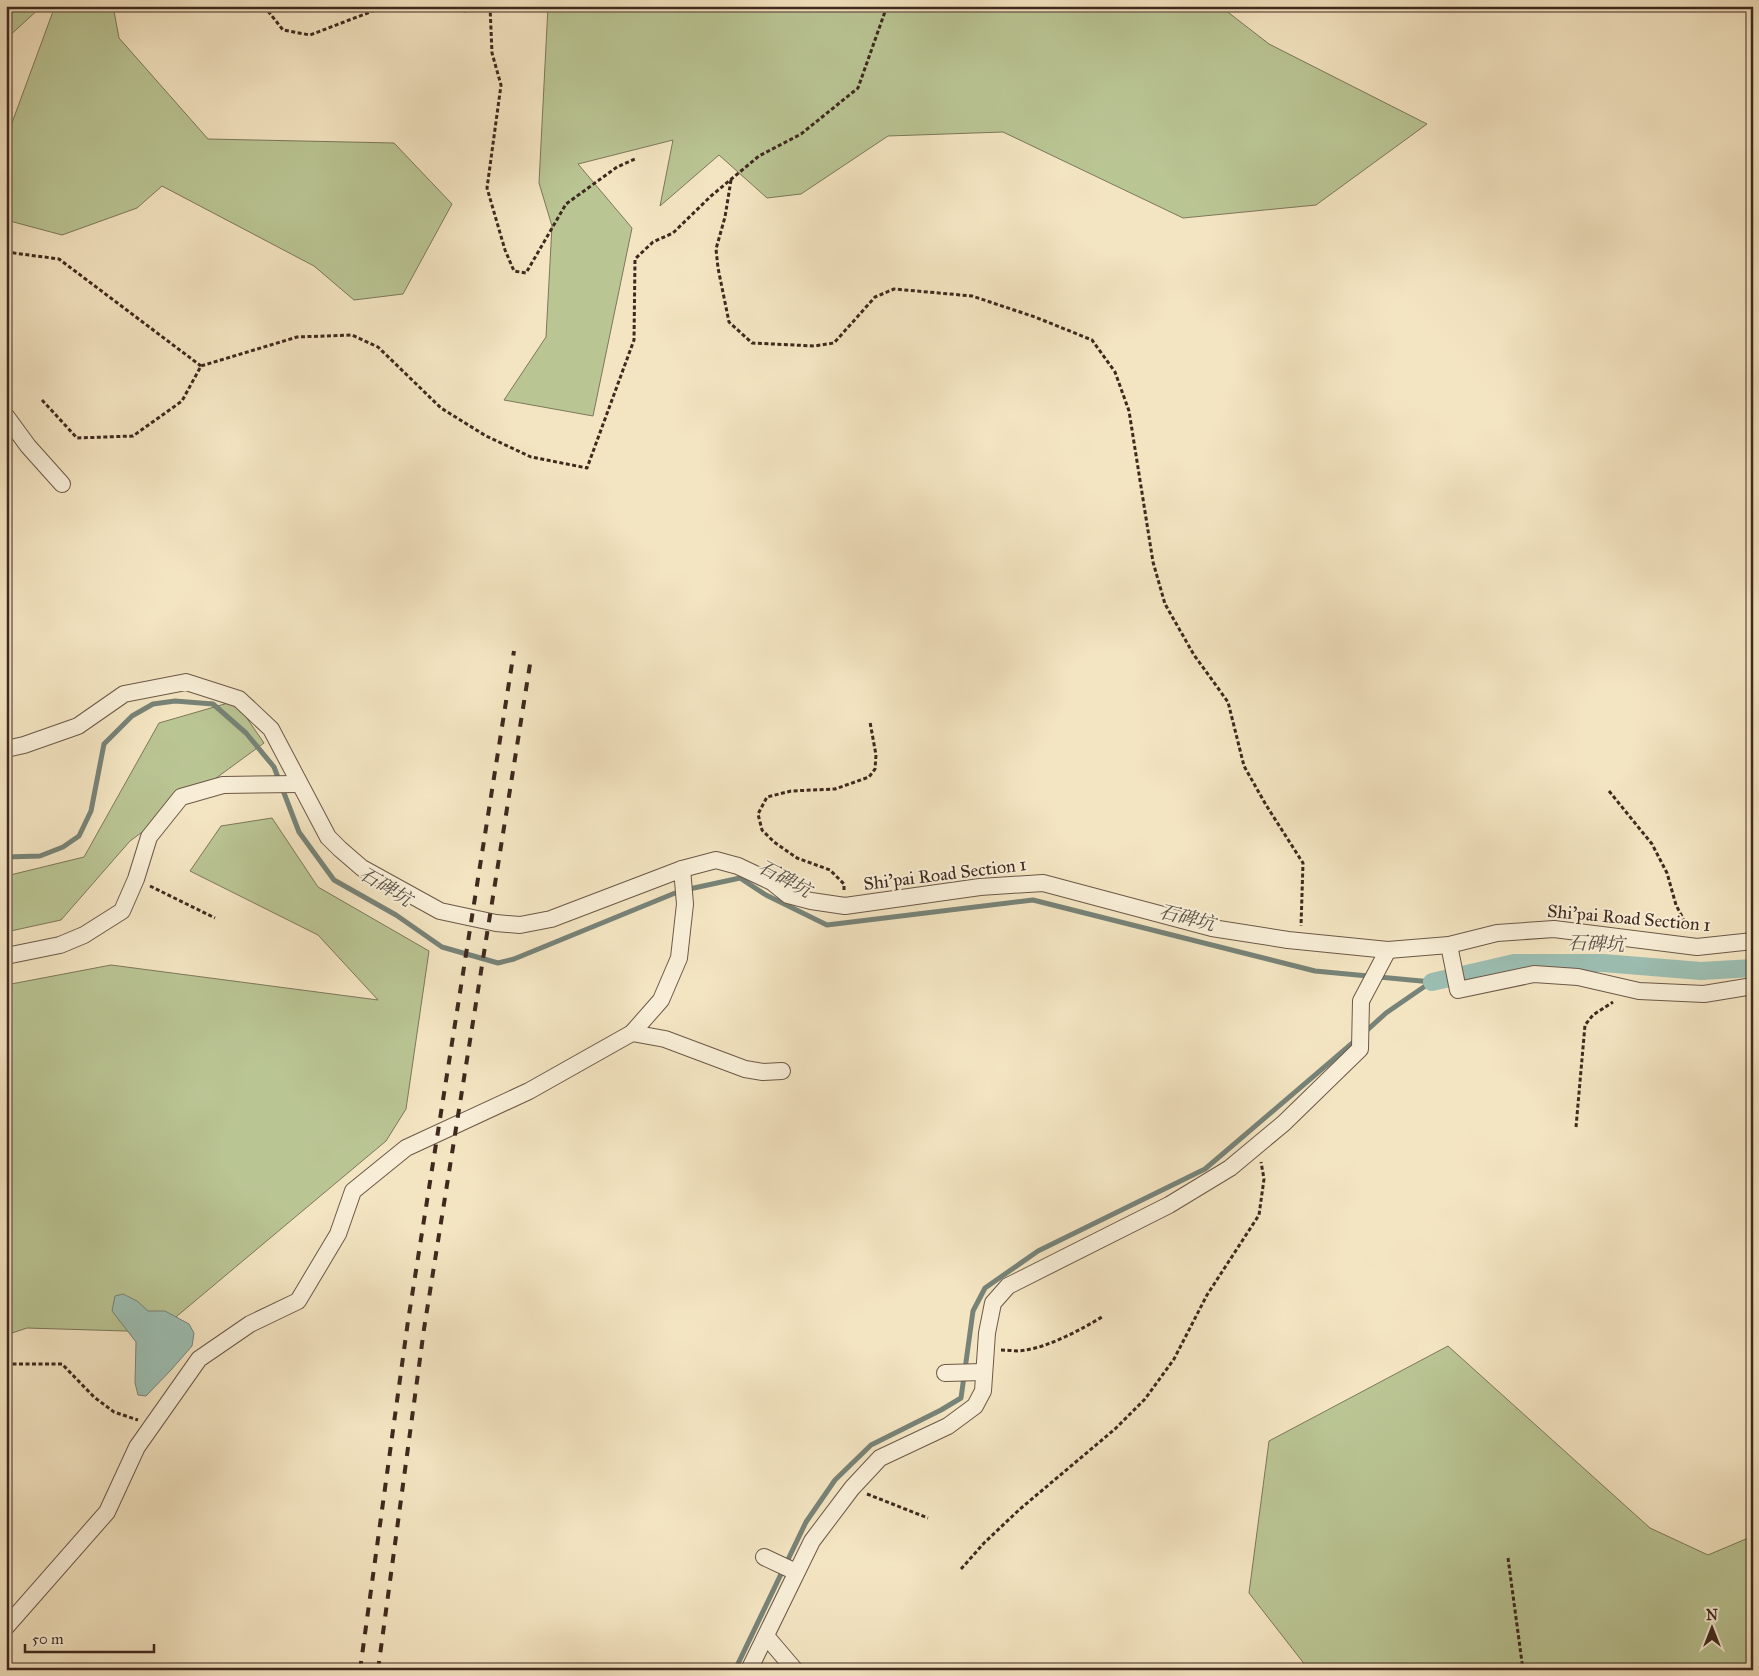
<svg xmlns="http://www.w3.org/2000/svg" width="1759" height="1676" font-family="'IM FELL Great Primer','Noto Serif TC',serif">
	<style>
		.green { fill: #bac594; stroke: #7c775a }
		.water { fill: #9cbfb3; stroke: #778378 }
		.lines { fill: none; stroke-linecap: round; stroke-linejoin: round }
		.stream { stroke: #778378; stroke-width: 5 }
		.canal { stroke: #9cbfb3; stroke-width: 18 }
		.minor-casing { stroke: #6c5848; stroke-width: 18 }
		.path { stroke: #3f291f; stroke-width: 3; stroke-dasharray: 4 2.5; stroke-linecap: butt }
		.minor { stroke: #f8eed7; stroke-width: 16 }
		.rail { stroke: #3f291f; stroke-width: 4; stroke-dasharray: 9 9; stroke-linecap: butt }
		.labels { text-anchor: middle; stroke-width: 4; stroke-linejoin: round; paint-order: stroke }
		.street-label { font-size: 18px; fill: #3f291f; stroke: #f8eed7 }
		.water-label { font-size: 19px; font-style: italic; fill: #564e44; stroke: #f8eed7 }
	</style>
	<rect width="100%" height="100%" fill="#f4e5c2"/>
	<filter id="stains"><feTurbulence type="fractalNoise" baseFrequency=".004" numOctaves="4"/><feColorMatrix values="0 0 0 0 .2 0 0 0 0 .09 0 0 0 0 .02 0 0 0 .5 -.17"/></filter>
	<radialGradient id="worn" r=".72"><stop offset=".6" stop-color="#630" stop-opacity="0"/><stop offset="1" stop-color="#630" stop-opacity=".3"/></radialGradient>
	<g class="green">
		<path d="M6,6H42L6,39Z"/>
		<path d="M55,6H113L119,38L208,139L394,143L452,204L403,294L354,300L314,266L162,186L137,208L62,235L6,220V139Z"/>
		<path d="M548,6H1220L1269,44L1427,124L1316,205L1183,218L1003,132L888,136L801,194L767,198L719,155L660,206L673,140L578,164L632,228L593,416L504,400L546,337L552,226L539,183Z"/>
		<path d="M235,701L264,743L130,841L61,920L6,932V876L84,857L159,723Z"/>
		<path d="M272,818L318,887L429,951L406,1109L386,1141L158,1332L27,1328L6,1335V985L111,965L378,1000L318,935L190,871L221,826Z"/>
		<path d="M1448,1346L1650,1528L1708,1555L1753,1536V1670H1309L1249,1593L1269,1441Z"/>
	</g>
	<path class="water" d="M123,1294L137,1301L148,1311H165L189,1324L194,1333L192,1346L171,1370L146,1396L138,1395L135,1383L136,1342L112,1311L115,1296Z"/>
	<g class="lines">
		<g class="stream">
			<path d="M6,857L40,856L63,847L79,836L91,811L104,744L132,716L153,704L175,701L213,704L246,733L274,767L299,832L334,880L396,915L442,947L498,963L514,959L680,891L740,878L766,895L827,925L1033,900L1315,971L1432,982"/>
			<path d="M1364,1033L1386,1013L1431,982"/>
			<path d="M735,1670L806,1522L835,1480L871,1445L941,1410L961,1398L973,1311L985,1288L1038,1251L1205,1169L1356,1040"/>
		</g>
		<path class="canal" d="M1432,982L1514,963H1603L1701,971L1753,968"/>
		<g class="minor-casing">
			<g id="minor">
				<path d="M6,416L28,446L62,484"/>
				<path d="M6,749L24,745L78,726L124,694L186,682L239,699L271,729L328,837L340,849L362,868L440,911L496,923L520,925L551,919L682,869L716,860L738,866L772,882L788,895L811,901L845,906L980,887L1043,883L1212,928L1288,940L1388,950L1449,945L1497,933L1554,929L1697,947L1753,941"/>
				<path d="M1449,945L1458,990L1534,974L1578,977L1639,991L1704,994L1753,986"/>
				<path d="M6,956L60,945L84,935L122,911L136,879L149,837L181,797L223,785L299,784"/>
				<path d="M632,1033L665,1039L745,1069L763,1072L782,1071"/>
				<path d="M945,1373L984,1372"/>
				<path d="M764,1557L796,1572"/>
				<path d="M6,1627L107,1512L137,1447L199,1359L250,1324L298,1301L338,1234L353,1191L406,1148L529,1091L632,1033L661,1000L679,958L685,904L682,869"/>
				<path d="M766,1636L795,1670"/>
				<path d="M749,1670L812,1541L852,1488L880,1458L948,1426L975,1406L983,1391L987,1333L993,1303L1008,1286L1169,1205L1230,1168L1284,1123L1360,1049L1361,1001L1388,950"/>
			</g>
		</g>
		<g class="path">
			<path d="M264,6L283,30L310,35L386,6"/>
			<path d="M438,6L464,11L489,10"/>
			<path d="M490,6L492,53L501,85L487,188L505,250L514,271L526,273L566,204L617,167L635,159"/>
			<path d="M731,180L725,217L716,249L718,268L729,322L752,343L814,346L834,343L875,297L894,289L972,296L1035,317L1092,340L1115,372L1129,411L1153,562L1165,604L1194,655L1228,702L1244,766L1266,805L1303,863L1301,926"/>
			<path d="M6,252L59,259L201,366"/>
			<path d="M42,400L77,438L133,436L182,401L201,366L297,337L352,335L378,347L441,408L486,436L531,457L587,468L634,340L635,259L653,242L673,233L711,196L759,156L801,134L858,88L887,6"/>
			<path d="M1609,791L1652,844L1667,873L1676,905L1689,930"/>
			<path d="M150,886L215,918"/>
			<path d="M844,890V884L830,870L797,858L774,842L762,830L758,814L767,797L791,791L835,789L869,777L875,769L876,755L870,722"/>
			<path d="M1576,1127L1585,1025L1593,1015L1613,1002"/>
			<path d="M1001,1350C1009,1350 1018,1352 1025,1350C1049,1347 1082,1329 1102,1317"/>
			<path d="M6,1364H62L94,1397L114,1412L138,1420"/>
			<path d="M867,1494L928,1518"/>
			<path d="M1508,1558L1523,1670"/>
			<path d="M961,1569L984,1543L1020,1509L1115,1429L1145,1399L1174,1359L1207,1295L1259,1215L1264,1179L1261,1162"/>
		</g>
		<use href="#minor" class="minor"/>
		<g class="rail">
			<path d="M360,1670L408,1321L514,651"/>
			<path d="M378,1670L424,1329L531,658"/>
		</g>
	</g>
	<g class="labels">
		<g class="street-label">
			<text transform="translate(945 874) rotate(-7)" y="6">Shi'pai Road Section 1</text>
			<text transform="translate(1629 918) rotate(5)" y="6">Shi'pai Road Section 1</text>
		</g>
		<g class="water-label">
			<text transform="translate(785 878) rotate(28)" y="7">石碑坑</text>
			<text transform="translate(386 886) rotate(31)" y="7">石碑坑</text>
			<text transform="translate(1187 917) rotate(14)" y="7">石碑坑</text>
			<text transform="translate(1596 943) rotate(2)" y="7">石碑坑</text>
		</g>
	</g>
	<rect width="1759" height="1676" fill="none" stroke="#f4e5c2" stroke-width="25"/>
	<rect x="8" y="8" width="1744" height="1661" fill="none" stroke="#3f291f" stroke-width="2.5"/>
	<rect x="12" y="12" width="1734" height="1651" fill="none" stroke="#3f291f"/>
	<g transform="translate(1712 1628)" stroke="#f8eed7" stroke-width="4" paint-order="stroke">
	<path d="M0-4L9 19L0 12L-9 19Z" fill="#3f291f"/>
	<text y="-8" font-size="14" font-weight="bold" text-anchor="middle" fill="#3f291f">N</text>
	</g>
	<path d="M25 1644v8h129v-8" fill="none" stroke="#3f291f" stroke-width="2.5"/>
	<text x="32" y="1644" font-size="15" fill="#3f291f" stroke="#f8eed7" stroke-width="4" paint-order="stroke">50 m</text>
	<rect width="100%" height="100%" filter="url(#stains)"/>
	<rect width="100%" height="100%" fill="url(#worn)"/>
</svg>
